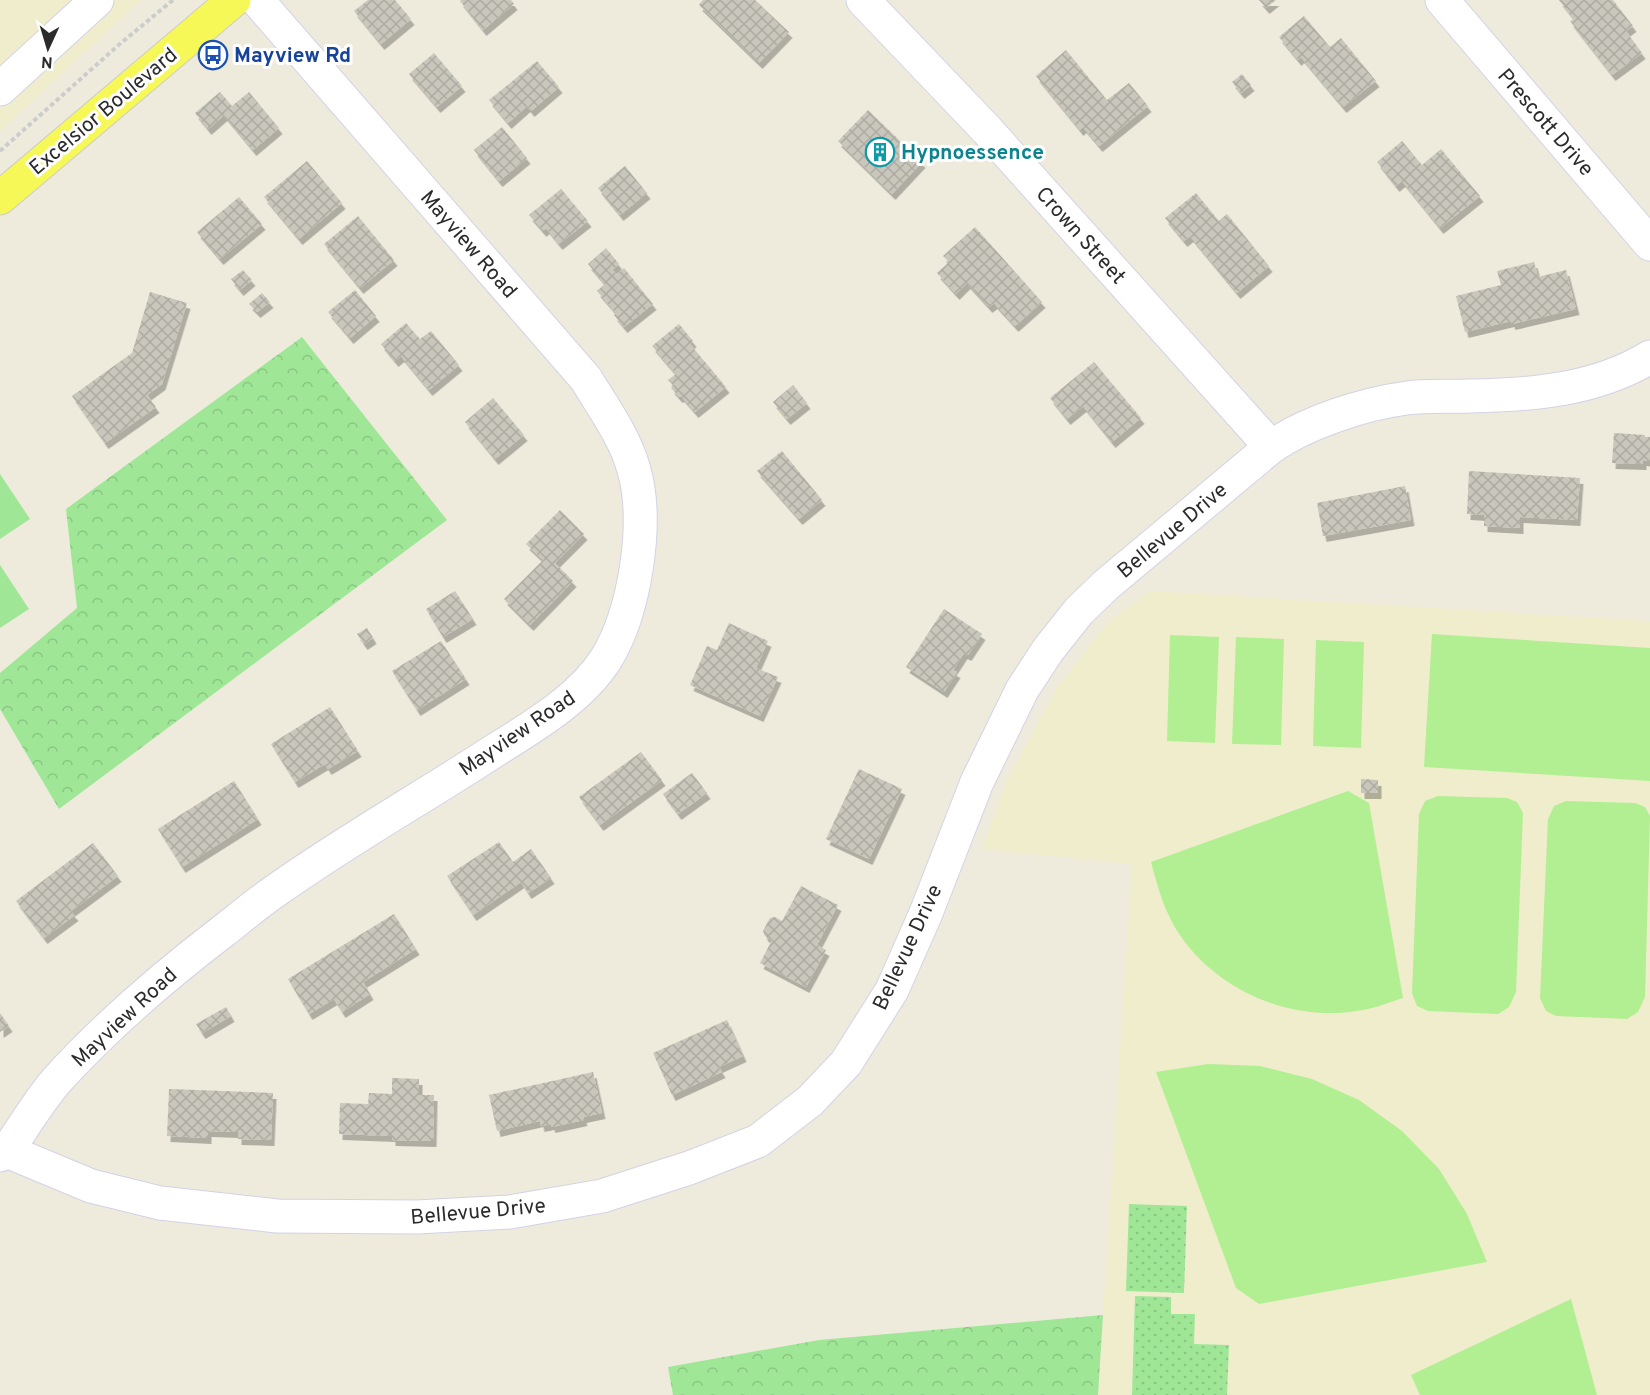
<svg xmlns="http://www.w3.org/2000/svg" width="1650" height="1395" font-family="Overpass,sans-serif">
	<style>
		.education { fill: #f0edcc }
		.forest { fill: url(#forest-crowns) }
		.park { fill: url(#park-dots) }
		.garden { fill: #9fe797 }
		.pitch { fill: #b1ef92 }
		.building { fill: url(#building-cross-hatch); filter: url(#shadow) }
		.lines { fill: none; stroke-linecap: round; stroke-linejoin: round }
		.minor-casing { stroke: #d3d2e5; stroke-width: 35 }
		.major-casing { stroke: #ccc; stroke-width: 35 }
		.path { stroke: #ccc; stroke-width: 4; stroke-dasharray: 4.5 3; stroke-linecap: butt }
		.minor { stroke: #fff; stroke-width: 33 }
		.major { stroke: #f6f858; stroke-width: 33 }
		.labels { text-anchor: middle; stroke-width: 6; stroke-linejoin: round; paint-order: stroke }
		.transit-label { font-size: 21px; font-weight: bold; fill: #164399; stroke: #fff; text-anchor: start }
		.street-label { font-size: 21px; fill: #2b2b2b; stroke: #fff }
		.culture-label { font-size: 21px; font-weight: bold; fill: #0d838f; stroke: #fff; text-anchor: start }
	</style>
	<defs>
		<pattern id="forest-crowns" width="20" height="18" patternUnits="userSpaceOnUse" patternTransform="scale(1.5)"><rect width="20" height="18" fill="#9fe797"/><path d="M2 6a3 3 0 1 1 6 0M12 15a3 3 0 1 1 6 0" fill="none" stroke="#89c682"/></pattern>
		<pattern id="park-dots" width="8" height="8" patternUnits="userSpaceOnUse" patternTransform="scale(1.5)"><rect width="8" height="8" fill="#9fe797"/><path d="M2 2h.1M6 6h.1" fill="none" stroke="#89c682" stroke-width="1.8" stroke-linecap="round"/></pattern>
		<pattern id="building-cross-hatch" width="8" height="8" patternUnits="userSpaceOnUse" patternTransform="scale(1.5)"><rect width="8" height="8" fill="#c9c7bc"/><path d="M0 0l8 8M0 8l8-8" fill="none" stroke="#adaba2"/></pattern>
		<filter id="shadow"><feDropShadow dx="3.5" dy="6" stdDeviation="0" flood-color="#0004"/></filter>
	</defs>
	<rect width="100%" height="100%" fill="#eeebdd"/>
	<g class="education">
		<path d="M0,0H141L0,131Z"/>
		<path d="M1150,591L1650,621V1395H1098L1132,864L982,849L1007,780L1056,689L1107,623Z"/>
	</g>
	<g class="forest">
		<path d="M302,337L447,520L59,809L0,709V673L77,608L66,509Z"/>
		<path d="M1103,1315L1098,1395H673L668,1367L819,1340Z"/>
	</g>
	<g class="park">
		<path d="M1129,1204L1187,1206L1184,1293L1126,1291Z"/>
		<path d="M1135,1296L1171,1297V1314H1195L1194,1344L1229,1345L1227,1395H1132Z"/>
	</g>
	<g class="garden">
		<path d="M0,474L30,519L0,539Z"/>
		<path d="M0,565L29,609L0,628Z"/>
	</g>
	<g class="pitch">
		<path d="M1432,634L1650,648V781L1424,767Z"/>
		<path d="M1170,635L1219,637L1215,743L1167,741Z"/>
		<path d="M1236,637L1284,639L1281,745L1232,744Z"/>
		<path d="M1316,640L1364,642L1361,748L1313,746Z"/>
		<path d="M1348,791L1369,803L1403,998C1390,1002 1376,1008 1363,1010C1296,1023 1222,994 1182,938C1165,915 1158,888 1151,862Z"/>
		<path d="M1438,796L1507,798L1517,802L1523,813L1516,992L1509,1007L1498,1014L1428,1011L1417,1006L1412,993L1419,814L1425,801Z"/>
		<path d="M1566,801L1635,803L1645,807L1650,816L1645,997L1638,1012L1627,1019L1556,1016L1546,1011L1540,998L1548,819L1554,806Z"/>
		<path d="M1208,1064L1260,1066L1312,1079L1359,1100L1402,1131L1439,1169L1467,1214L1487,1262L1259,1304L1236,1288L1156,1072Z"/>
		<path d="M1571,1299L1597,1395H1420L1411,1375Z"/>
	</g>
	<g class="building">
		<path d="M368,0H395L411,19L381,44L354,11Z"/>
		<path d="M461,0H511L514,4L483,30L460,1Z"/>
		<path d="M703,0H755L789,32L759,63L699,5Z"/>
		<path d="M1259,0H1276L1266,8Z"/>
		<path d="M1559,0H1613L1633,26L1626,31L1642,53L1612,75L1570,21L1574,19Z"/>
		<path d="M1304,16L1330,47L1341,38L1376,81L1343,107L1301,57L1298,60L1279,37Z"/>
		<path d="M1066,50L1107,100L1129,83L1148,106L1099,146L1083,127L1080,130L1036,76Z"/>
		<path d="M434,53L462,86L437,107L409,74Z"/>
		<path d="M537,61L559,87L531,111L527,106L508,123L489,100Z"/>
		<path d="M1242,74L1251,85L1241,93L1232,82Z"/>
		<path d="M220,92L232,106L249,92L279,128L253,150L224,115L208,129L195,113Z"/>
		<path d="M868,110L922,162L892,194L838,141Z"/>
		<path d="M502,127L527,158L499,181L474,150Z"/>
		<path d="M1402,141L1422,165L1441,149L1480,196L1440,228L1402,181L1396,186L1377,162Z"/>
		<path d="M307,161L342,203L299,239L264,197Z"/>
		<path d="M625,166L647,193L620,215L598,188Z"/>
		<path d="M561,189L588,221L559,244L546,228L543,231L529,215Z"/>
		<path d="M1196,193L1219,221L1227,214L1269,266L1237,293L1190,236L1184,241L1165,218Z"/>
		<path d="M239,197L262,224L220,259L197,232Z"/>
		<path d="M358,216L394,260L360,288L324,244Z"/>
		<path d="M975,227L1042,302L1015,326L994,303L989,307L967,283L956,294L937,273L949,262L943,256Z"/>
		<path d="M606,248L619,264L612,270L617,274L624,268L653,304L624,327L614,315L616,313L597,291L605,284L588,264Z"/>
		<path d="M1534,262L1538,277L1566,270L1576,309L1512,324L1511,321L1465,332L1456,296L1501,285L1497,271Z"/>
		<path d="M243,270L252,280L240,290L231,279Z"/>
		<path d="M355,290L376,316L350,338L328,312Z"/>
		<path d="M150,292L187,303L162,384L147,395L156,407L105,443L72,396L132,353Z"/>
		<path d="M262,293L270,302L257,312L249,304Z"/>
		<path d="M406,323L420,339L431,331L459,365L429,390L401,356L395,361L381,344Z"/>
		<path d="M679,324L693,341L690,344L726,387L695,412L681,396L679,397L671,388L674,386L668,380L676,374L652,346Z"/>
		<path d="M1094,362L1141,418L1112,442L1083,406L1067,419L1050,398Z"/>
		<path d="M793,385L807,403L787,419L773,402Z"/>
		<path d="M493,398L524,435L495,459L465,422Z"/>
		<path d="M1614,433L1645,435V437H1650V461L1643,460V464L1612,463Z"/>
		<path d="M782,451L822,500L799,519L757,471Z"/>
		<path d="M1469,471L1580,478L1577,520L1520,517V528L1484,526V515L1467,514Z"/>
		<path d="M1405,486L1411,520L1323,536L1317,503Z"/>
		<path d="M560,510L584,534L555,563L573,581L530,625L504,599L543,560L526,544Z"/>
		<path d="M455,591L473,619L443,637L426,609Z"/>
		<path d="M944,609L982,634L968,655L964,653L953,670L957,672L944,692L906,667Z"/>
		<path d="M729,623L768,641L756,668L778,677L760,716L690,685L707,646L717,650Z"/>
		<path d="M367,628L373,638L364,644L357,634Z"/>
		<path d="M441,641L466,679L417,710L392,671Z"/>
		<path d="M330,707L358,751L328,769L325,764L295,782L271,744Z"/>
		<path d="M641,752L662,780L600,825L579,797Z"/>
		<path d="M859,769L902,789L869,859L826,839Z"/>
		<path d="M692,773L707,793L678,814L663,794Z"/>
		<path d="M1361,779L1378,780V793H1361Z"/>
		<path d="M234,781L258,819L182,867L158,829Z"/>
		<path d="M499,842L513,862L531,849L551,878L528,893L521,882L473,915L447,876Z"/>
		<path d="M93,843L118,876L71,911L75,915L44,938L16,901Z"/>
		<path d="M801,886L838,905L817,945L826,950L806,987L760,963L772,940L765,936L763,931L770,918L775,917L782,921Z"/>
		<path d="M394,914L416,949L363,982L370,994L342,1012L334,999L309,1014L288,979Z"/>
		<path d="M226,1007L231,1016L202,1033L196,1024Z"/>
		<path d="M0,1013L9,1026L0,1032Z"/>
		<path d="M727,1020L743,1056L719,1067L722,1072L672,1095L653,1053Z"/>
		<path d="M593,1072L602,1113L583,1117L584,1120L552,1127L551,1124L541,1126L540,1121L497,1131L489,1095Z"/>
		<path d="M392,1078L419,1079V1095H434L433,1141L392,1140V1136L339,1134L340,1103L368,1104L369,1093L392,1094Z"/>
		<path d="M169,1089L273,1093L271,1140L238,1139V1132L208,1131V1138L167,1136Z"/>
	</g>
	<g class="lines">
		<g class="minor-casing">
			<g id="minor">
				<path d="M863,0L987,130L1271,447"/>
				<path d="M1442,0L1650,244"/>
				<path d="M0,89L97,0"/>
				<path d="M7,1151L91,1186L160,1203L277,1216L417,1217L510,1212L602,1196L689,1168L758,1141L810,1101L846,1063L892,990L926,913L977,782L1022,690L1048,650L1079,611L1106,585L1271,447C1307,422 1363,404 1407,398C1427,395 1450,397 1470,396C1532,395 1596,390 1650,357"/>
				<path d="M0,1155L7,1151C23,1128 38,1102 57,1080C107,1025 163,977 222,932C241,917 259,902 278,889C343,843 413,803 480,760C523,732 578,703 606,659C635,612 649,523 634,470C625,437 603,407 586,379L257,0"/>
			</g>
		</g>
		<g class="major-casing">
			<path id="major" d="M0,198L234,0"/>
		</g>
		<path class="path" d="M0,151L121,43L173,0"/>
		<use href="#minor" class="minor"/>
		<use href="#major" class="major"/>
	</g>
	<defs>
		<g id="bus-ring" transform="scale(1.5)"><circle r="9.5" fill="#fff" stroke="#1a4fb4" stroke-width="1.5"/><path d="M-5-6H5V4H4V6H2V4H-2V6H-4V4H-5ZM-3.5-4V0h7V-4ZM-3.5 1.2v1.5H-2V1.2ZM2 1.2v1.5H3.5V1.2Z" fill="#1a4fb4"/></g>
		<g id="building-ring" transform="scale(1.5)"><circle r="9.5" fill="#fff" stroke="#0f9aa8" stroke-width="1.5"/><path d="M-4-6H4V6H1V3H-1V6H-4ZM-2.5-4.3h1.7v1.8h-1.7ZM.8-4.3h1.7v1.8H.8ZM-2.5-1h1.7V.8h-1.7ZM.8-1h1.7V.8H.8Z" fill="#0f9aa8"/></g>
	</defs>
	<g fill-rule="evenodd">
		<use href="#bus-ring" x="213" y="55"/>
		<use href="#building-ring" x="880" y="152"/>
	</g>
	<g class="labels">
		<g class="transit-label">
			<text x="234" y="62">Mayview Rd</text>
		</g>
		<g class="street-label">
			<text transform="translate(103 111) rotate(-40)" y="7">Excelsior Boulevard</text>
			<text transform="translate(1546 122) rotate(49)" y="7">Prescott Drive</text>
			<text transform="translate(1081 235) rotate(48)" y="7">Crown Street</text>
			<text transform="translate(469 244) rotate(49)" y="7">Mayview Road</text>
			<text transform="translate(1172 530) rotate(-40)" y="7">Bellevue Drive</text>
			<text transform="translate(517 733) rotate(-34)" y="7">Mayview Road</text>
			<text transform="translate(907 947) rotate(-65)" y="7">Bellevue Drive</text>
			<text transform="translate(124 1017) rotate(-43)" y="7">Mayview Road</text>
			<text transform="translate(478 1211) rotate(-5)" y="7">Bellevue Drive</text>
		</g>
		<g class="culture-label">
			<text x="901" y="159">Hypnoessence</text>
		</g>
	</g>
	<g transform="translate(48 48) rotate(184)" stroke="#ffffff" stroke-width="4.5" paint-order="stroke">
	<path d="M0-4.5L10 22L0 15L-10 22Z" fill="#2b2b2b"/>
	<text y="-9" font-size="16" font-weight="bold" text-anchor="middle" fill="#2b2b2b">N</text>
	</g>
</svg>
